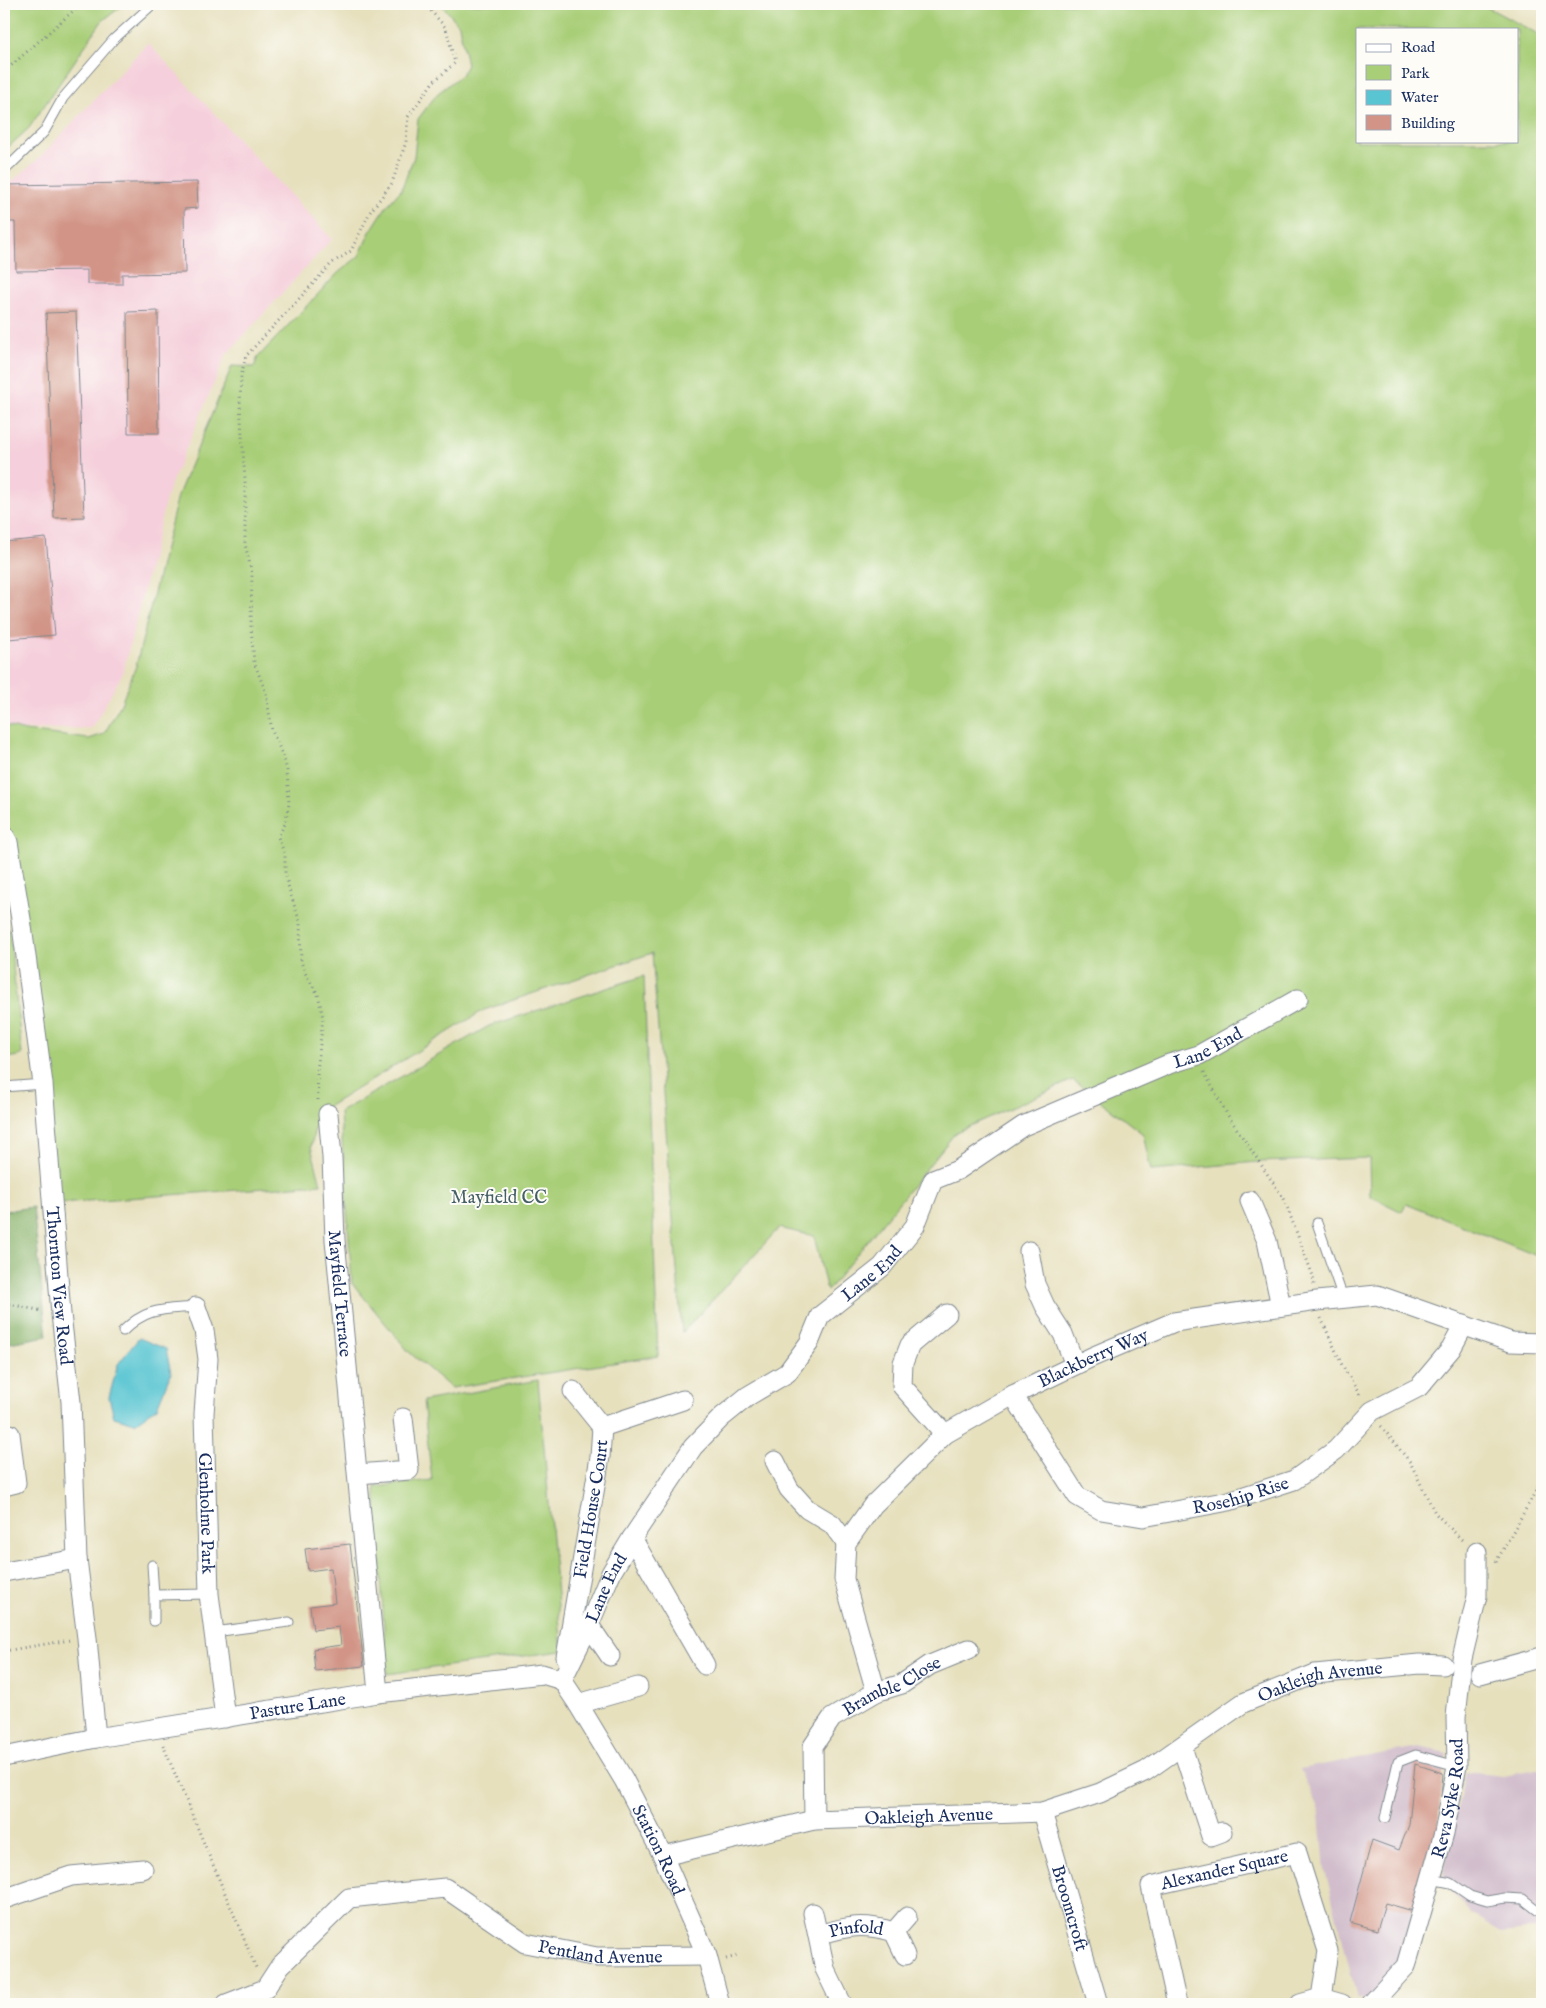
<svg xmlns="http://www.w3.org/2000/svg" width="1546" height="2008" font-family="'IM FELL English',serif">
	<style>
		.built { fill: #f5cfdb }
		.industrial { fill: #d1bdcc }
		.green { fill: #a8ce77; stroke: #627e6a; fill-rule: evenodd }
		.forest { fill: #86b168; stroke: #507063 }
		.water { fill: #59c5d2; stroke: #3a7a98 }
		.building { fill: #d19486 }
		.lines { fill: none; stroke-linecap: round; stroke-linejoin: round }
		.lane-casing { stroke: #80888e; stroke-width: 11 }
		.street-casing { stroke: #80888e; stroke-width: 21 }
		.path { stroke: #80888e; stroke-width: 3; stroke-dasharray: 1 4; stroke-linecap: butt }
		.lane { stroke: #fff; stroke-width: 9 }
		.street { stroke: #fff; stroke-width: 19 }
		.labels { text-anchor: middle; stroke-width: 4; stroke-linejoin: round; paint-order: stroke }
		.street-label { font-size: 18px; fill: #1b2f5e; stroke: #fdfcf7 }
		.park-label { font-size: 18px; fill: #455f66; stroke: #fdfcf7 }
	</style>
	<rect width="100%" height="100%" fill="#fdfcf7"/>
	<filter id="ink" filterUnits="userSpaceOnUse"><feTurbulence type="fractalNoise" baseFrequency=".02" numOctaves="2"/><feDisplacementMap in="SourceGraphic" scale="10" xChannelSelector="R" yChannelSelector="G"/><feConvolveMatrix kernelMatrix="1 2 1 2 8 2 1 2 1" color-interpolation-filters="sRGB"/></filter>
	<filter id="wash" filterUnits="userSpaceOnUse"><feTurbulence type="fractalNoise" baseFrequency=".0096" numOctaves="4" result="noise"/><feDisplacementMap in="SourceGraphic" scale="20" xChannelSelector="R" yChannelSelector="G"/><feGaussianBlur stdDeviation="1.12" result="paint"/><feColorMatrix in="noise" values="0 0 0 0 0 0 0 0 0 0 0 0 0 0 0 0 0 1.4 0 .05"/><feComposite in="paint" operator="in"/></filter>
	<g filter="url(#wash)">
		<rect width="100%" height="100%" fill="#e6e0bd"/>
		<path class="built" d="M148,43L332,239L226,355L168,491L123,673L92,728L4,730V188L37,160Z"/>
		<g class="industrial">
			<path d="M1418,1747L1447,1753L1443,1773L1439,1827L1396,1968L1370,1999L1357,1998L1325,1870L1320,1813L1300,1769Z"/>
			<path d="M1542,1769V1928L1503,1933L1471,1914L1443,1881L1445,1858L1466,1772L1504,1776Z"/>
		</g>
		<g class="green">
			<path d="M4,4H125L102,21L29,128L4,151Z"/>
			<path d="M441,4H1481L1542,36V1258L1406,1203L1402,1212L1370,1196L1369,1158L1258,1162L1151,1171L1143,1134L1073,1080L956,1132L827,1291L814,1236L779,1228L682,1333L652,953L484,1010L318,1113L311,1147L321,1184L60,1203L4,842V725L25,731L89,739L104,734L121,704L136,666L178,495L232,366L254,367L258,357L338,273L359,256L370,232L386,207L401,190L414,157L418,119L437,94L461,75L467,65L459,25ZM1357,29H1517V141H1357Z"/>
			<path d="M4,925L9,928L22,1055L4,1059Z"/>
			<path d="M644,976L658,1356L451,1388L409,1352L352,1283L340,1112L489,1026Z"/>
			<path d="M538,1380L562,1651L387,1674L375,1487L432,1480L423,1401Z"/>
		</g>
		<path class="forest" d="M33,1207L47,1336L4,1344V1211Z"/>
		<path class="water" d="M139,1338L166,1349L171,1373L157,1407L135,1423L114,1417L109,1397L118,1364Z"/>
		<g id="blocks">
			<g class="building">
				<path d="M197,182L198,208L184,209L185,273L122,274V284H87V270L16,271L15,222H4V185Z"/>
				<path d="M158,311L159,433H128L127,312Z"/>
				<path d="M76,312L84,517L54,518L46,313Z"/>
				<path d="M46,538L55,635L8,639L4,596V542Z"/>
				<path d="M350,1544L364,1666L315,1671L313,1649L341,1645L339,1627L313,1630L310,1606L335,1603L331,1568L308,1571L305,1549Z"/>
				<path d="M1415,1764L1443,1773L1439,1827L1413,1911L1385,1903L1377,1930L1350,1922L1372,1840L1399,1850L1409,1825Z"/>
			</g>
		</g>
	</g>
	<g filter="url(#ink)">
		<use href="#blocks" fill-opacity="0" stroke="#80888e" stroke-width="1"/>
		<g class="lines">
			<g class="lane-casing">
				<g id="lane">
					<path d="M4,171L44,132L63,98L114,39L153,4"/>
					<path d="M4,1087L43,1084"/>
					<path d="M1317,1223L1343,1298"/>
					<path d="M123,1331C147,1307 164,1310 196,1307"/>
					<path d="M152,1565L154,1595L209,1594"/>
					<path d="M154,1621V1595"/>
					<path d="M214,1632L289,1622"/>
					<path d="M1385,1818L1398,1762L1416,1755L1457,1766"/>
					<path d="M1431,1879L1451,1883L1470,1896L1487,1901L1505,1898L1523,1899L1541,1913"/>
				</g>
			</g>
			<g class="street-casing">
				<g id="street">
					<path id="s1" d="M4,835L8,842L21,919L43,1084L61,1314L71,1402L77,1559L87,1638L96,1738"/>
					<path id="s2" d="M328,1114L332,1157L335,1240L378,1693"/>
					<path d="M1250,1201L1267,1241L1281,1306"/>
					<path d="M1029,1251L1035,1284L1045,1306L1063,1334L1075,1365"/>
					<path id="s3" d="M196,1307L204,1330L208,1359L204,1414L209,1594L225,1718"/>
					<path d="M573,1391L602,1427"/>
					<path id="s4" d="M1013,1395L1077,1496L1101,1510L1143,1517L1229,1501L1294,1480L1336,1450L1372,1411L1419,1387L1451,1349L1464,1325"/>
					<path d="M945,1434L902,1386L903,1363L910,1345L947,1314"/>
					<path d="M775,1461L789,1489L807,1509L832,1524L846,1543"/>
					<path d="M358,1474L409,1470L403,1418"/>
					<path d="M4,1486L16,1483L10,1434"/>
					<path d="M632,1538L705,1665"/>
					<path d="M4,1572L77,1559"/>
					<path d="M589,1625L610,1656"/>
					<path id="s5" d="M566,1657L600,1457L602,1427L683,1400"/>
					<path d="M1480,1674L1542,1657"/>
					<path id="s6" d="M562,1680L589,1625L611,1573L632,1538L693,1447L722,1417L748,1396L787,1373L809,1343L820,1316L882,1267L915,1226L933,1180L958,1170L1023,1126L1169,1064L1199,1055L1298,999"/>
					<path id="s7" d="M876,1692L844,1579L846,1543L873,1505L945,1434L1013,1395L1092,1357L1174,1322L1317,1301L1377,1295L1511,1342L1542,1343"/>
					<path d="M578,1704L638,1687"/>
					<path d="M1182,1747L1211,1836L1222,1832"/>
					<path id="s8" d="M4,1757L96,1738L378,1693L542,1674L562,1680L578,1704L624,1780L663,1856L707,1956L720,2004"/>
					<path id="s9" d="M1042,1812L1098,2004"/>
					<path id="s10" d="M814,1820L813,1746L832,1718L876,1692L902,1684L930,1665L969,1649"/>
					<path id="s11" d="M663,1856L814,1820L1042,1812L1100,1793L1146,1771L1243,1703L1315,1674L1419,1664L1443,1665"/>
					<path d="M4,1899L71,1876L143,1869"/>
					<path d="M813,1913L825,1969L842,2004"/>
					<path d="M894,1932L907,1917"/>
					<path id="s12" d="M818,1935C848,1926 863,1923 894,1932L905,1955"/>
					<path id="s13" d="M226,2004L265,1989L280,1966L349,1898L445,1888L525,1943L597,1957L707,1956"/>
					<path id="s14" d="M1177,2004L1151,1886L1297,1853L1328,1951L1321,1998"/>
					<path d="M1300,2004L1321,1998L1342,2004"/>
					<path id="s15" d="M1371,2004L1406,1966L1444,1833L1457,1766L1456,1717L1462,1659L1477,1596V1552"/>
				</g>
			</g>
			<g class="path">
				<path d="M4,72L81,4"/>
				<path d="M1204,1072L1227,1114L1284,1199L1313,1276L1314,1285"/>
				<path d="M318,1100L317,1072L323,1018L318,994L307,977L301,962L300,922L290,893L285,873V855L278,837L285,824L289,804L287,770L283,756L272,731L266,693L254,662L251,627L252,574L245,544V480L240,405L241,376L246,356L332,263L351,251L370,212L392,183L406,142L408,117L433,82L455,63L446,28L425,4"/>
				<path d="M4,1303L43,1311"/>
				<path d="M1321,1318L1342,1365L1361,1397"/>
				<path d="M1381,1426L1410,1462L1435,1513L1464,1542"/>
				<path d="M1496,1562L1542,1480"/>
				<path d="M4,1651L70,1640"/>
				<path d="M163,1745L257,1970"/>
				<path d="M726,1959L737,1956"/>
			</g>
			<use href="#lane" class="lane"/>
			<use href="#street" class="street"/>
		</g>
	</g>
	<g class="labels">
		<g class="street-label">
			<text dy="6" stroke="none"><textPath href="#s6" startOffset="942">Lane End</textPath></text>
			<text dy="6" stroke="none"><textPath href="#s6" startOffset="522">Lane End</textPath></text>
			<text dy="6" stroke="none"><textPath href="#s1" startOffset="455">Thornton View Road</textPath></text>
			<text dy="6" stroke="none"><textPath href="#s2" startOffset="180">Mayfield Terrace</textPath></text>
			<text dy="6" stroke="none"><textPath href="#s7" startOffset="468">Blackberry Way</textPath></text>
			<text dy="6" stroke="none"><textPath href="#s4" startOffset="290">Rosehip Rise</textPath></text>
			<text dy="6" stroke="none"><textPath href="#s5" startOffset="150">Field House Court</textPath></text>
			<text dy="6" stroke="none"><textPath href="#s3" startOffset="208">Glenholme Park</textPath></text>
			<text dy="6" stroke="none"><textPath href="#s6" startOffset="102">Lane End</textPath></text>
			<text dy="6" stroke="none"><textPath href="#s11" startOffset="695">Oakleigh Avenue</textPath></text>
			<text dy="6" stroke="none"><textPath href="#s10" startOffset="176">Bramble Close</textPath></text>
			<text dy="6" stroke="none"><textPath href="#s8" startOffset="298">Pasture Lane</textPath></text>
			<text dy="6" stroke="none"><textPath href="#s15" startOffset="225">Reva Syke Road</textPath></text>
			<text dy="6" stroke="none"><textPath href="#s11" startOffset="270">Oakleigh Avenue</textPath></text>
			<text dy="6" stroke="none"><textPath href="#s8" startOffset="761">Station Road</textPath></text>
			<text dy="6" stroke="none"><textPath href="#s14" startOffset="196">Alexander Square</textPath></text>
			<text dy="6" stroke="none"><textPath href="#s9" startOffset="100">Broomcroft</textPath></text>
			<text dy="6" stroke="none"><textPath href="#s12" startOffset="39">Pinfold</textPath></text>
			<text dy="6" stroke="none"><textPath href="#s13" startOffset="436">Pentland Avenue</textPath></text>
		</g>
		<g class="park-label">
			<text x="499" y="1203">Mayfield CC</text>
		</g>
	</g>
	<rect width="1546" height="2008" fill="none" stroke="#fdfcf7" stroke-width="20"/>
	<rect x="1356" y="28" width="162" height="115" fill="#fdfcf7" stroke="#a3aaba"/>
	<rect x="1366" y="44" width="25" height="8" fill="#ffffff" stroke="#a3aaba"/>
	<text x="1401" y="52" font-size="15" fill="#1b2f5e">Road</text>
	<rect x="1366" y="65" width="25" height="15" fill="#a8ce77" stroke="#a3aaba"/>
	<text x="1401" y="78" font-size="15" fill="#1b2f5e">Park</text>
	<rect x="1366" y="90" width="25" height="15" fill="#59c5d2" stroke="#a3aaba"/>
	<text x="1401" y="102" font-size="15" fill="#1b2f5e">Water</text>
	<rect x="1366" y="115" width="25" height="15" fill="#d19486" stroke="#a3aaba"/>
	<text x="1401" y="128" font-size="15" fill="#1b2f5e">Building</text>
</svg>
